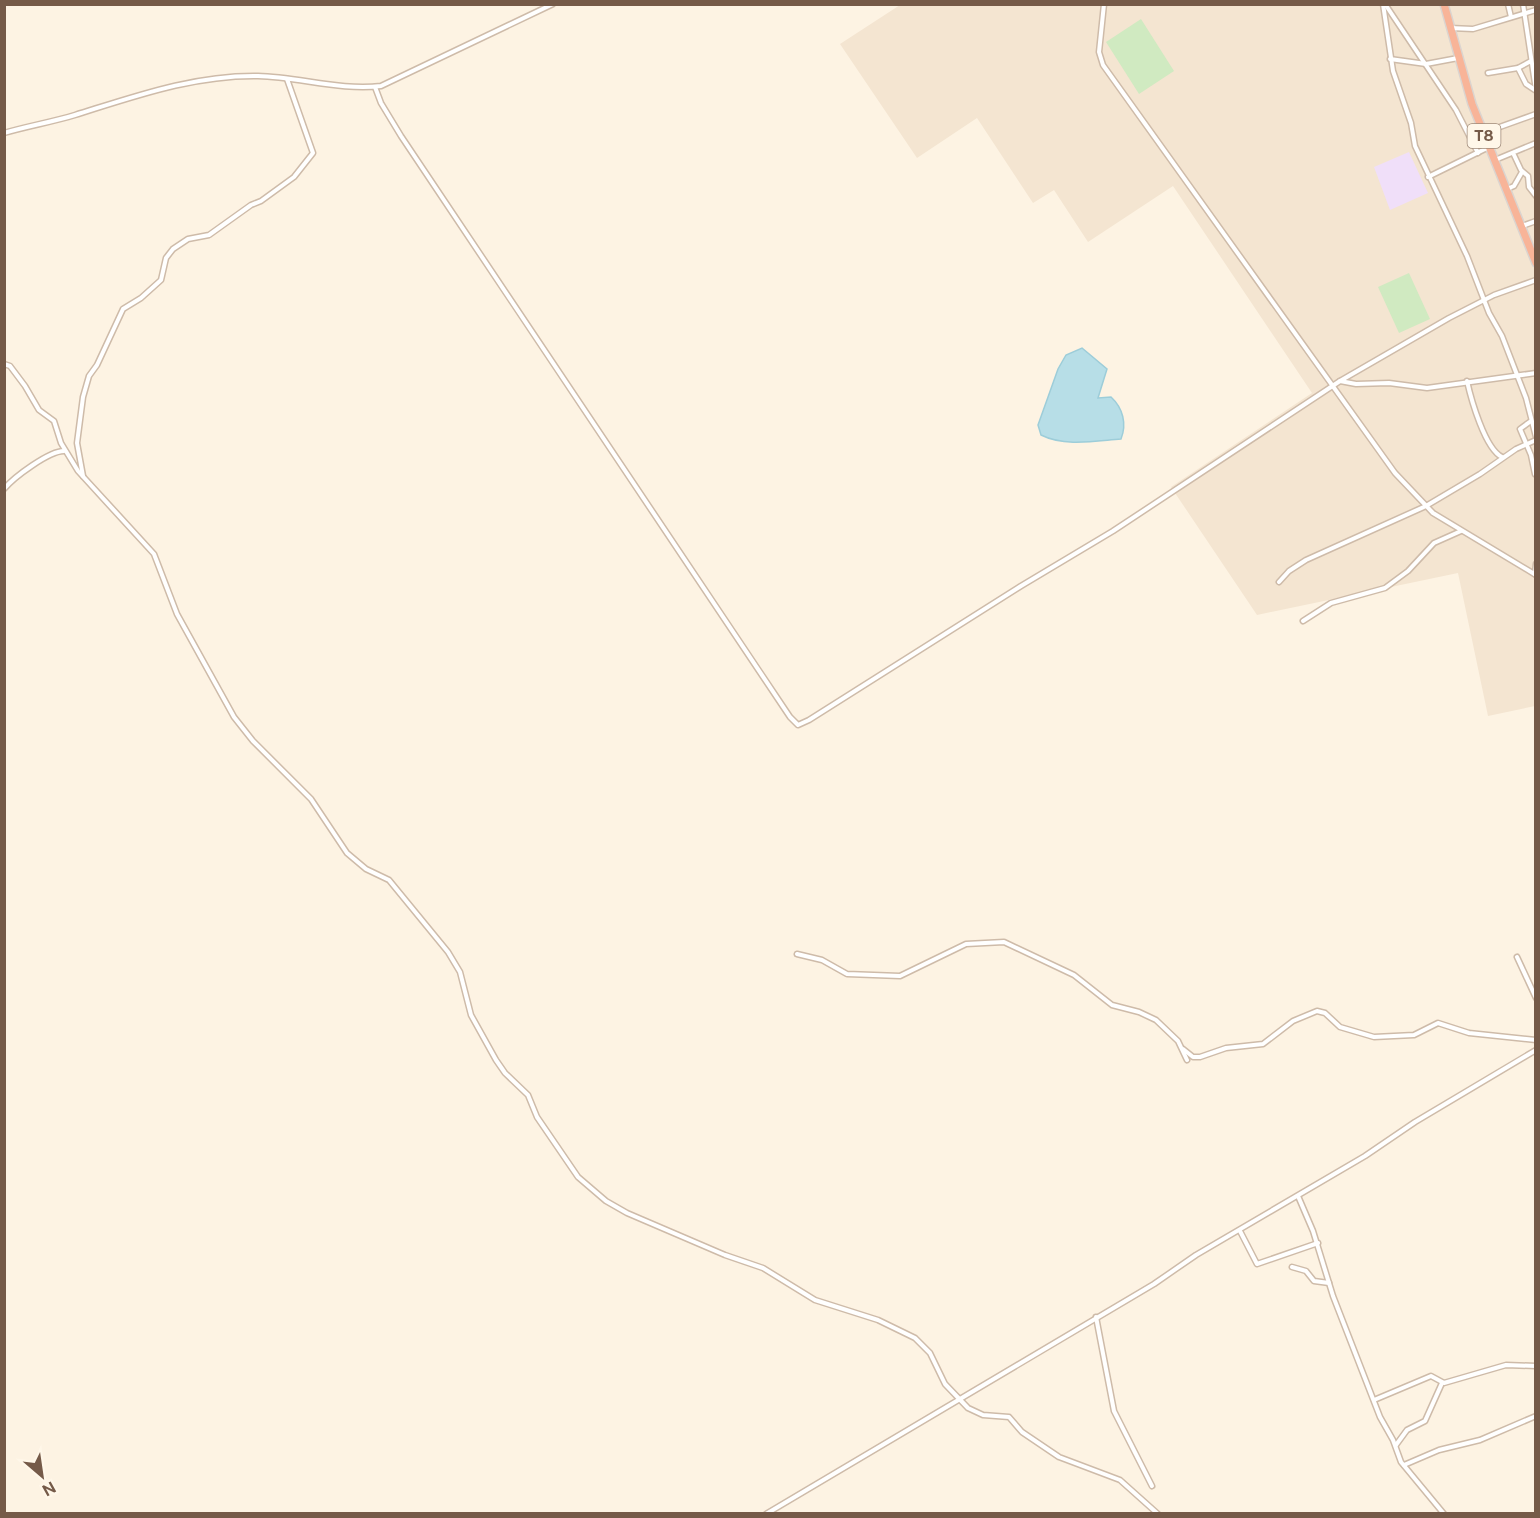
<svg xmlns="http://www.w3.org/2000/svg" width="1540" height="1518" font-family="'Public Sans',sans-serif">
	<style>
		.residential { fill: #f4e5d1 }
		.education { fill: #f0dff9 }
		.green { fill: #d0eac1 }
		.water { fill: #b7dee7; stroke: #9dcdd9; stroke-width: 1.5 }
		.lines { fill: none; stroke-linecap: round; stroke-linejoin: round }
		.street-casing { stroke: #cebba9; stroke-width: 7 }
		.highway-casing { stroke: #dbd4cf; stroke-width: 10 }
		.street { stroke: #fff; stroke-width: 4 }
		.highway { stroke: #f8b498; stroke-width: 7 }
		.labels { text-anchor: middle; stroke-width: 5; stroke-linejoin: round; paint-order: stroke }
		.shield { fill: #fff7e9; stroke: #9e8978; stroke-width: 1.5 }
		.shield-label { font-size: 15px; font-weight: bold; fill: #755a48 }
	</style>
	<rect width="100%" height="100%" fill="#fdf3e3"/>
	<path class="residential" d="M900,5H1535V706L1488,716L1458,573L1257,615L1171,487L1312,393L1173,186L1088,242L1054,190L1033,203L977,118L917,158L840,44Z"/>
	<path class="education" d="M1409,152L1428,193L1390,210L1374,167Z"/>
	<g class="green">
		<path d="M1141,19L1174,71L1139,94L1106,42Z"/>
		<path d="M1409,273L1430,319L1399,333L1378,287Z"/>
	</g>
	<path class="water" d="M1082,348L1107,369L1098,398L1111,397C1123,408 1127,424 1121,439C1095,441 1065,447 1041,435L1038,425L1058,369L1066,355Z"/>
	<g class="lines">
		<g class="street-casing">
			<g id="street">
				<path d="M1104,4L1099,52L1103,65L1395,473L1433,513L1536,575"/>
				<path d="M1383,4L1393,71L1411,123L1415,146L1467,256L1489,313L1502,336L1526,398L1536,437"/>
				<path d="M1385,4L1456,110L1478,153"/>
				<path d="M1508,4L1511,17"/>
				<path d="M1523,4L1536,90"/>
				<path d="M1450,28L1473,29L1536,10"/>
				<path d="M1390,59L1426,64L1458,58"/>
				<path d="M1518,68L1526,84L1535,90"/>
				<path d="M1488,73L1518,68L1531,61"/>
				<path d="M375,87L381,103L401,136L790,717L798,725L809,720L1021,586L1113,531L1340,381L1449,318L1494,295L1536,280"/>
				<path d="M4,133C28,126 52,122 75,115C136,96 194,75 258,76C299,77 341,91 381,86L553,4"/>
				<path d="M1483,133L1536,114"/>
				<path d="M1514,155L1521,170L1528,176L1529,187L1536,196"/>
				<path d="M1495,160L1536,143"/>
				<path d="M1428,177L1489,147"/>
				<path d="M1507,189L1514,186L1522,172"/>
				<path d="M1522,226L1536,221"/>
				<path d="M4,364L10,366L25,386L39,410L54,421L61,443L78,471L154,554L177,614L234,717L253,741L311,799L347,853L366,869L389,880L448,952L460,972L471,1015L496,1060L505,1073L528,1095L537,1117L578,1177L606,1201L627,1213L725,1255L763,1268L815,1300L878,1320L915,1338L930,1353L945,1384L968,1408L983,1415L1009,1417L1022,1432L1059,1457L1120,1480L1158,1514"/>
				<path d="M1340,381L1356,384L1389,383L1427,388L1536,373"/>
				<path d="M1467,381C1471,399 1485,449 1502,457"/>
				<path d="M1531,421L1520,429L1531,455L1535,474"/>
				<path d="M83,476L77,443L83,397L89,376L97,365L123,309L141,298L161,280L166,258L173,249L188,239L209,235L251,205L261,201L294,177L313,153L287,79"/>
				<path d="M4,489C14,477 49,451 64,451"/>
				<path d="M1535,574L1536,564"/>
				<path d="M1279,582L1289,571L1306,560L1426,506L1480,474L1516,449L1536,440"/>
				<path d="M1303,621L1331,603L1385,588L1408,571L1434,543L1461,531"/>
				<path d="M797,954L822,960L847,974L900,976L966,944L1004,942L1074,975L1112,1005L1139,1012L1156,1020L1178,1041L1187,1060"/>
				<path d="M1517,957L1536,998"/>
				<path d="M1183,1049L1193,1057H1200L1226,1048L1263,1044L1293,1021L1317,1011L1325,1013L1340,1027L1374,1037L1414,1035L1438,1023L1469,1033L1536,1040"/>
				<path d="M1298,1196L1313,1231L1333,1296L1380,1417L1393,1440L1401,1462L1444,1514"/>
				<path d="M1240,1231L1257,1264L1318,1243"/>
				<path d="M1292,1267L1306,1271L1314,1281L1329,1283"/>
				<path d="M1096,1317L1114,1411L1152,1486"/>
				<path d="M1374,1400L1431,1376L1444,1383L1506,1365L1536,1366"/>
				<path d="M1396,1445L1407,1430L1425,1421L1442,1383"/>
				<path d="M1404,1465L1439,1450L1480,1440L1536,1416"/>
				<path d="M766,1514L1154,1284L1196,1255L1365,1156L1415,1122L1536,1050"/>
			</g>
		</g>
		<g class="highway-casing">
			<path id="highway" d="M1444,4L1472,104L1536,263"/>
		</g>
		<use href="#street" class="street"/>
		<use href="#highway" class="highway"/>
	</g>
	<g class="labels">
		<rect class="shield" x="1467.5" y="124" width="33" height="24" rx="4.5"/>
		<g class="shield-label">
			<text x="1484" y="141">T8</text>
		</g>
	</g>
	<rect width="1540" height="1518" fill="none" stroke="#755a48" stroke-width="12"/>
	<g transform="translate(42 1476) rotate(151)" stroke="#fff7e9" stroke-width="4.5" paint-order="stroke">
	<path d="M0-4.5L10 22L0 15L-10 22Z" fill="#755a48"/>
	<text y="-9" font-size="16" font-weight="bold" text-anchor="middle" fill="#755a48">N</text>
	</g>
</svg>
